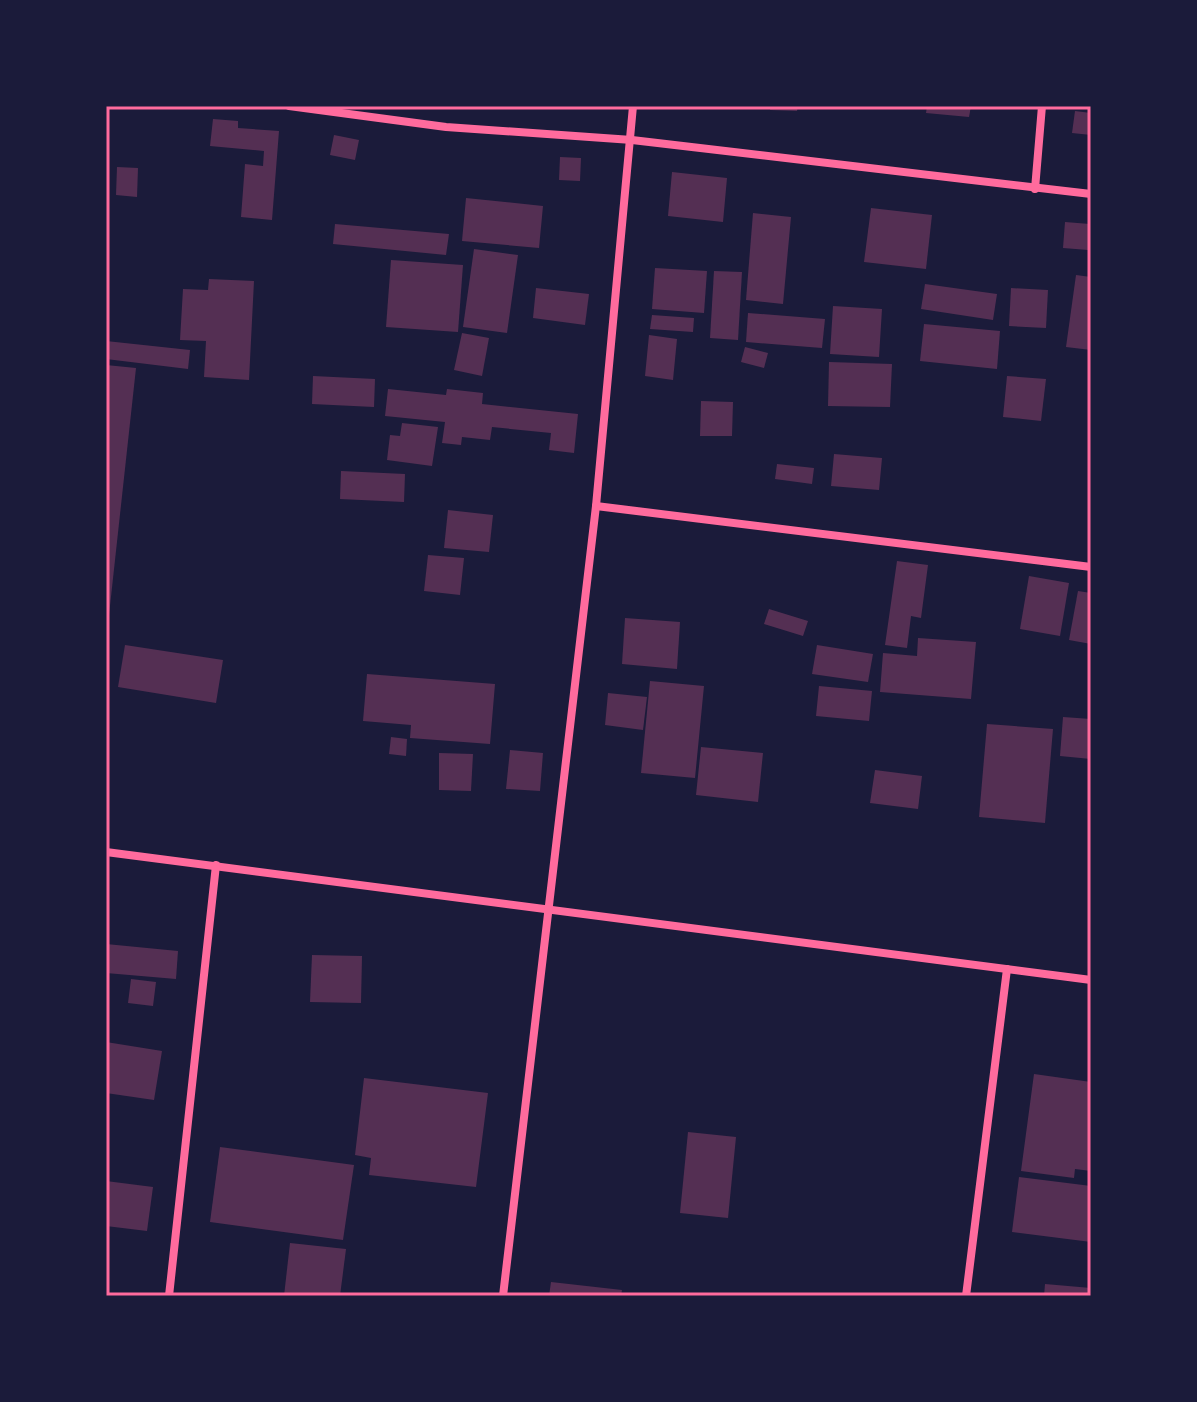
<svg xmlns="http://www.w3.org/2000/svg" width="1197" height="1402" font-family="'Crimson Pro',serif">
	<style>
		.building { fill: #542f53 }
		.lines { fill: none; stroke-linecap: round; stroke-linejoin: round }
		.minor { stroke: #ff6b9d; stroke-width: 8 }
		.neatline { fill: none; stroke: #ff6b9d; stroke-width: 3 }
	</style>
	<rect width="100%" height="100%" fill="#1b1b3a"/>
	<g class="building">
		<path d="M771,106H798L797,111L770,110Z"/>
		<path d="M927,106H971L969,117L926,113Z"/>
		<path d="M1075,111L1091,113V135L1072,133Z"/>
		<path d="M213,119L238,121V128L279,131L272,220L241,217L245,164L263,166L264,151L210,146Z"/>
		<path d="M334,135L359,140L355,160L330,155Z"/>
		<path d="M560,157L581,158L580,181L559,180Z"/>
		<path d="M117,167L138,168L137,197L116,195Z"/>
		<path d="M672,172L727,178L723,222L668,216Z"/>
		<path d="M466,198L543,206L539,248L462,241Z"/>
		<path d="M871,208L932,215L926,269L864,262Z"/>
		<path d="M753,213L791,217L783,304L746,300Z"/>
		<path d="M1065,222L1090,224L1088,250L1063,248Z"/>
		<path d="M335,224L449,234L446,255L333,244Z"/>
		<path d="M474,249L518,255L507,333L463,327Z"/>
		<path d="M391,260L463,265L458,332L386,327Z"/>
		<path d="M655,268L707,271L704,313L652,309Z"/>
		<path d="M714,271L742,272L738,340L710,338Z"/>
		<path d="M1076,275L1091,277V350L1066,347Z"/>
		<path d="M209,279L254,281L249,380L204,377L206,341L180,340L183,289L208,290Z"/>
		<path d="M925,284L997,294L993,320L921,309Z"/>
		<path d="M536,288L589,294L585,325L533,318Z"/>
		<path d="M1011,288L1048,290L1046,328L1009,326Z"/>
		<path d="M833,306L882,309L879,357L830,354Z"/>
		<path d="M748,313L825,319L822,348L746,342Z"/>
		<path d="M652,315L694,318L693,332L650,329Z"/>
		<path d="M924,324L1000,331L997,369L920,361Z"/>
		<path d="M462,333L489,338L482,376L454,370Z"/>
		<path d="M649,335L677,339L673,380L645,376Z"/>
		<path d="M106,341L190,350L188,369L106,359Z"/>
		<path d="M745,347L768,353L764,368L741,362Z"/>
		<path d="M829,362L892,364L890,407L828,406Z"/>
		<path d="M106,365L136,368L108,624H106Z"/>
		<path d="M313,376L375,379L374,407L312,404Z"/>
		<path d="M1007,376L1046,379L1041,421L1003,417Z"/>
		<path d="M388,389L446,395L447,389L483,393L482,404L578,414L574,453L549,450L551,433L492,427L490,440L462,437L461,445L442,443L445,422L385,416Z"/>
		<path d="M701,401L733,402L732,436H700Z"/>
		<path d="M402,423L438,427L432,466L387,460L390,435L400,436Z"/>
		<path d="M834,454L882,458L879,490L831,486Z"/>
		<path d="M777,464L814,468L812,484L775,479Z"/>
		<path d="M341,471L405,474L404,502L340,499Z"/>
		<path d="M448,510L493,515L489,552L444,548Z"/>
		<path d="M428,555L464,558L460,595L424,591Z"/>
		<path d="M897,561L928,565L921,618L911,616L907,648L885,645Z"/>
		<path d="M1029,576L1069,583L1060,636L1020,629Z"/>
		<path d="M1078,591L1091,593V644L1069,640Z"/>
		<path d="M769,609L808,621L803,636L764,624Z"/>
		<path d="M625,618L680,622L677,669L622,664Z"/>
		<path d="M918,638L976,642L971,699L880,692L883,653L917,656Z"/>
		<path d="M125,645L223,660L216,703L118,687Z"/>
		<path d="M817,645L873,654L868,682L812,674Z"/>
		<path d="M367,674L495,684L490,744L410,738L411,725L363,721Z"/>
		<path d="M650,681L704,686L695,778L641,773Z"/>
		<path d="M819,686L872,691L869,721L816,716Z"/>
		<path d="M608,693L647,697L643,730L605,725Z"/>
		<path d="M1063,717L1091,719V759L1060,756Z"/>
		<path d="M987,724L1053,729L1045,823L979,817Z"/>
		<path d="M391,737L407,739L406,756L389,754Z"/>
		<path d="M701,747L763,753L758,802L696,795Z"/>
		<path d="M510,750L543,753L540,791L506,789Z"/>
		<path d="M439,753L473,754L471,791L439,790Z"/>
		<path d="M875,770L922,776L918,809L870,803Z"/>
		<path d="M106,944L178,951L176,979L106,973Z"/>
		<path d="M312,955L362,956L361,1003L310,1002Z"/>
		<path d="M131,979L156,982L153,1006L128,1003Z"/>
		<path d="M106,1042L162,1051L154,1100L106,1093Z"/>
		<path d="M1034,1074L1091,1082V1171L1075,1169L1074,1178L1021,1171Z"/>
		<path d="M364,1078L488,1093L476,1187L369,1175L371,1158L355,1155Z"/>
		<path d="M688,1132L736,1137L728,1218L680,1213Z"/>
		<path d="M220,1147L354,1165L343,1240L210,1222Z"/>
		<path d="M1019,1177L1091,1186V1242L1012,1232Z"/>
		<path d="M106,1181L153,1187L147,1231L106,1226Z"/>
		<path d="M290,1243L346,1249L340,1296H284Z"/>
		<path d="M551,1282L622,1290L621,1296H549Z"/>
		<path d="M1045,1284L1091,1288V1296H1044Z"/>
	</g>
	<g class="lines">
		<g class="minor">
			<path d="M289,106L446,127L632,140L1091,194"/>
			<path d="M1035,189L1042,106"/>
			<path d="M596,506L1091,567"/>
			<path d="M106,852L1091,980"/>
			<path d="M169,1296L216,865"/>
			<path d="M503,1296L596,506L633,106"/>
			<path d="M966,1296L1007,969"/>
		</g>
	</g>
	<rect width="1197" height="1402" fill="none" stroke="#1b1b3a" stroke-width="216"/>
	<rect x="108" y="108" width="981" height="1186" class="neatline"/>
</svg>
